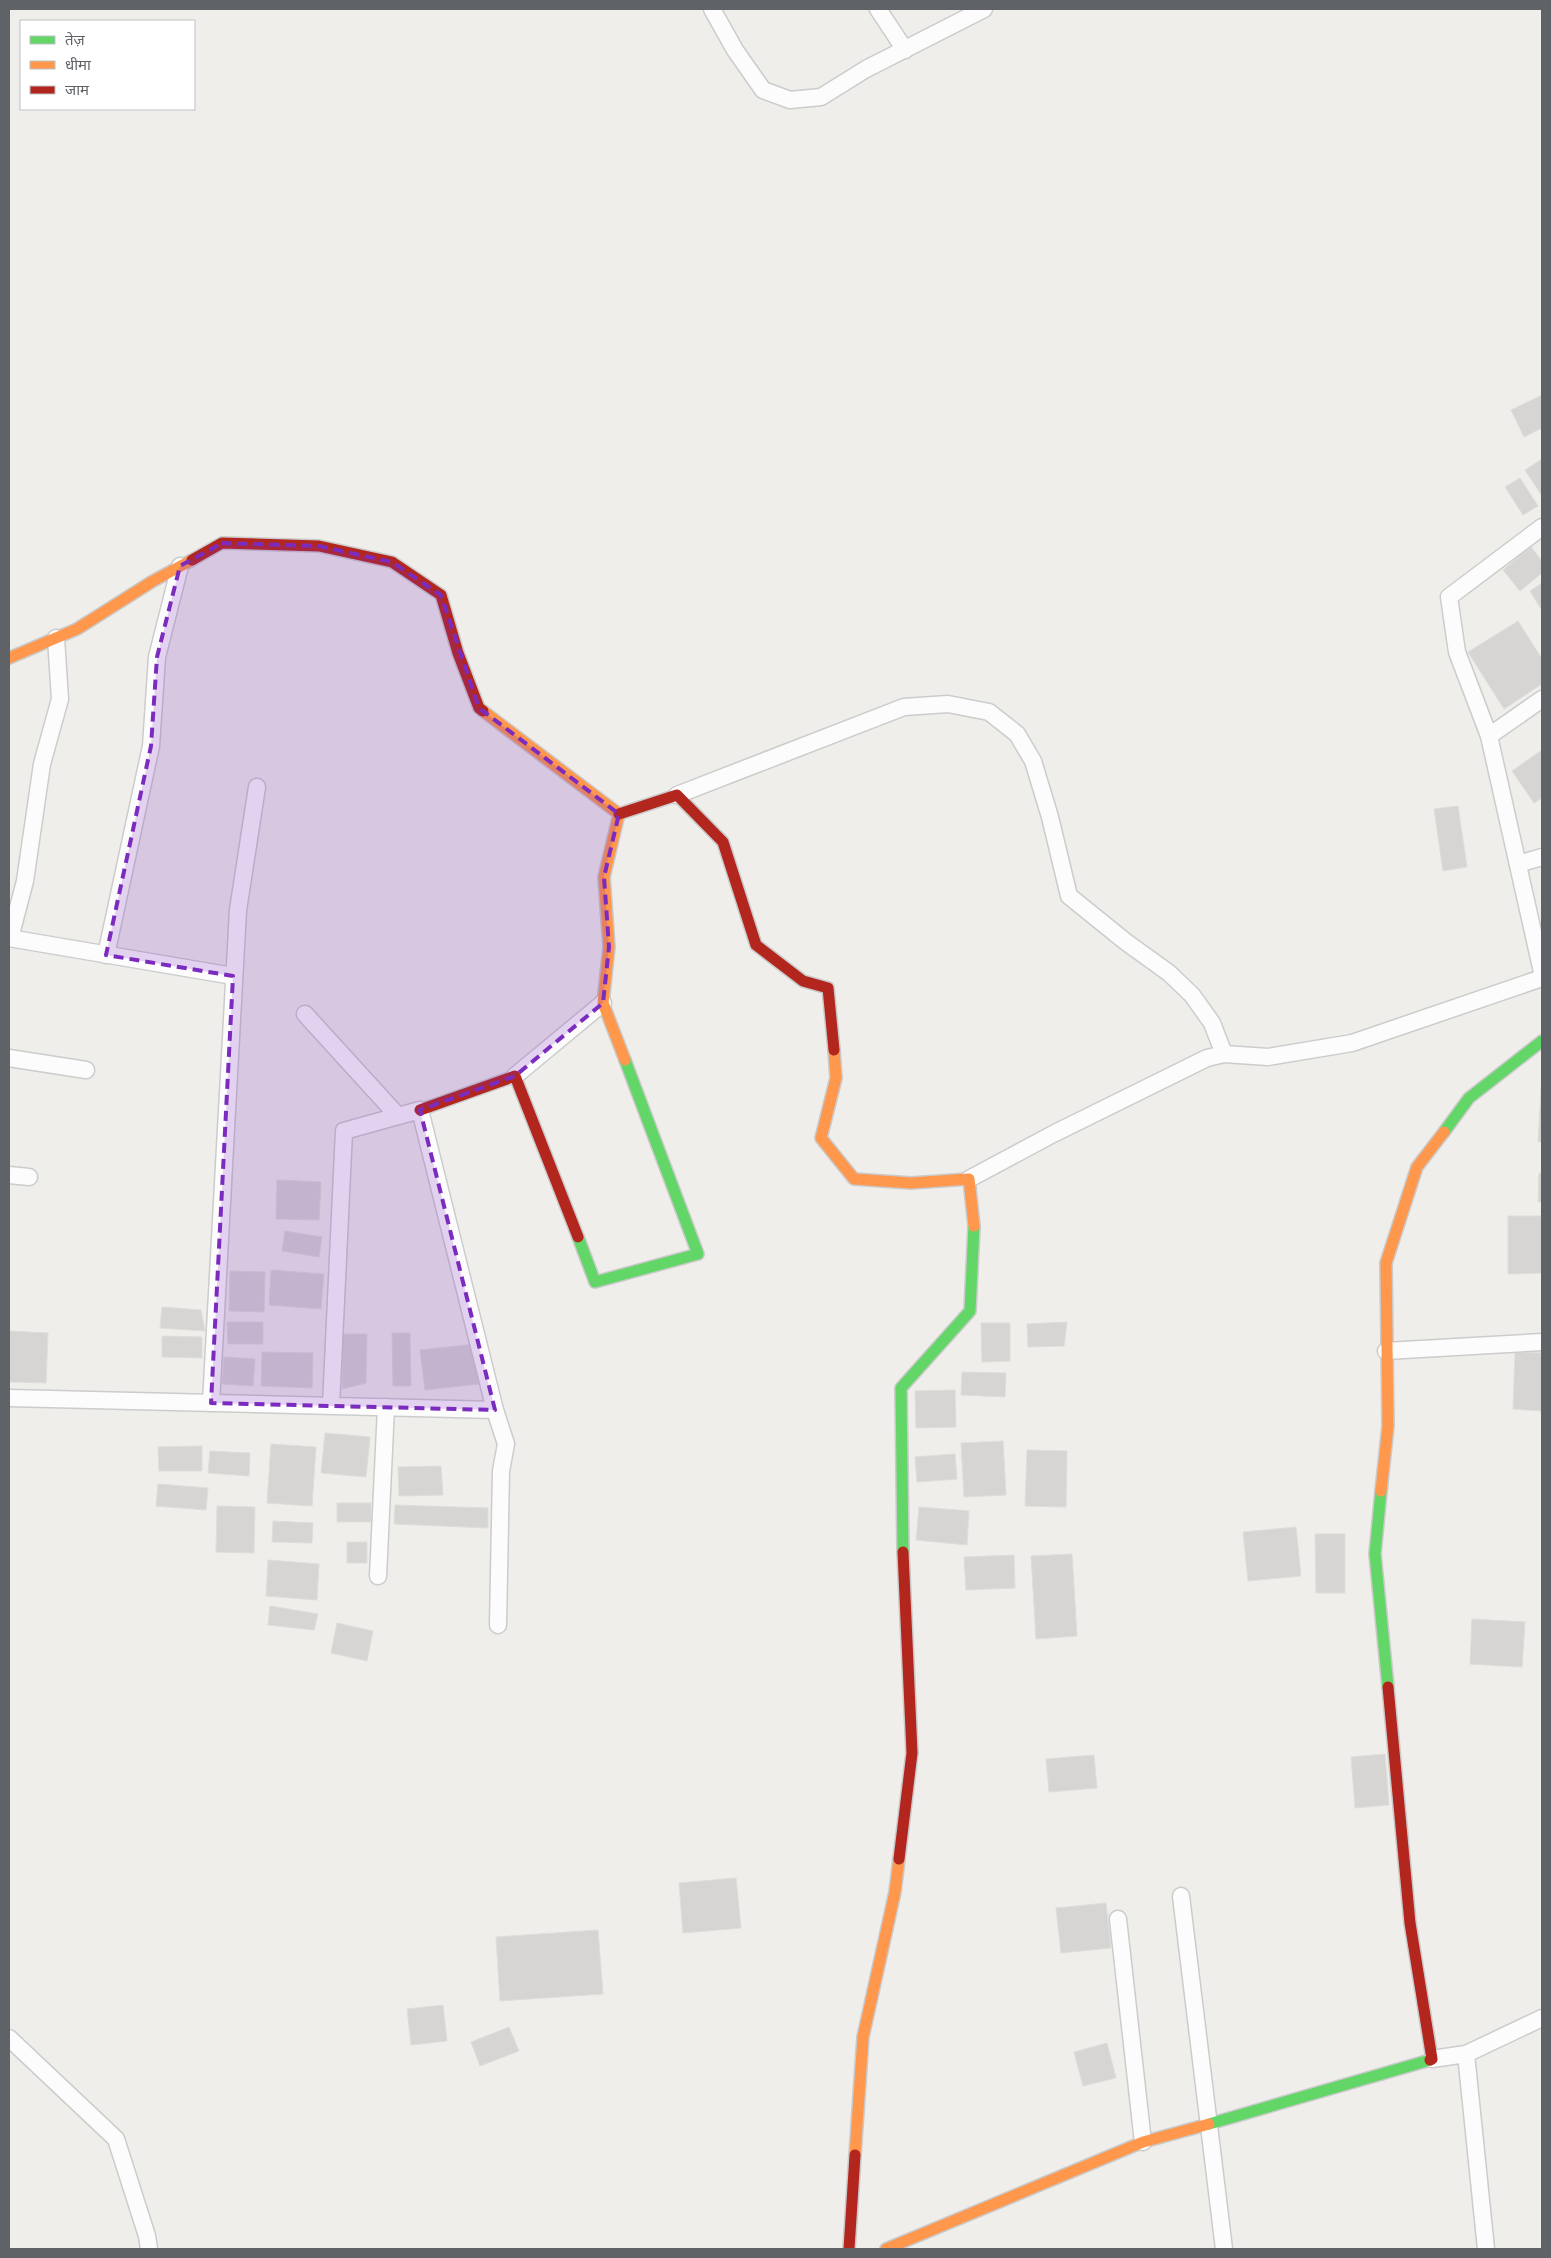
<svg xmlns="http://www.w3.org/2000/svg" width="1551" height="2258" font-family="'Varela Round','Noto Sans Devanagari',sans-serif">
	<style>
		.building { fill: #d6d5d3; stroke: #deddd9 }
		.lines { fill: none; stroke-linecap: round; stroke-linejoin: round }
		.street-casing { stroke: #cbcccc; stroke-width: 19 }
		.fast-casing { stroke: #cacacb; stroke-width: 14 }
		.slow-casing { stroke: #cacacb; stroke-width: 14 }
		.jam-casing { stroke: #cacacb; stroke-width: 14 }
		.street { stroke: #fdfcfc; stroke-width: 16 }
		.fast { stroke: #63d668; stroke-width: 11 }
		.slow { stroke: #ff974d; stroke-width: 11 }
		.jam { stroke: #b3261e; stroke-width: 11 }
		.marked { fill: #7b2cbf; fill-opacity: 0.2; stroke: #7b2cbf; stroke-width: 4; stroke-dasharray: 10 6; stroke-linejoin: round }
	</style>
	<rect width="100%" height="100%" fill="#efeeea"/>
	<g class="building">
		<path d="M1542,395V428L1524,437L1511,410Z"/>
		<path d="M1542,459V496L1525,470Z"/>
		<path d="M1520,478L1538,506L1523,515L1505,487Z"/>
		<path d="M1531,547L1542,561V573L1520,591L1503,570Z"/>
		<path d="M1542,583V608L1541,609L1530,591Z"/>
		<path d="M1518,621L1542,659V684L1504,709L1468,652Z"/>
		<path d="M1542,750V798L1534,803L1512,771Z"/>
		<path d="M1458,806L1467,867L1443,871L1434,809Z"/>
		<path d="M1542,1072V1142H1538Z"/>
		<path d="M1539,1173H1542V1202H1538Z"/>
		<path d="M277,1180L321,1182L319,1220L276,1219Z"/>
		<path d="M1508,1216H1542V1273L1508,1274Z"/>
		<path d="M285,1231L322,1237L319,1257L282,1251Z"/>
		<path d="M271,1270L324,1274L321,1309L269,1305Z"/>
		<path d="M230,1271L265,1272L264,1312L229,1311Z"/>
		<path d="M162,1307L201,1310L205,1331L160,1328Z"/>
		<path d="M227,1322H263V1344H228Z"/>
		<path d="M1067,1322L1064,1346L1028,1347L1027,1324Z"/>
		<path d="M981,1323H1010V1361L982,1362Z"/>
		<path d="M9,1331L48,1333L46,1383L9,1382Z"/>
		<path d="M392,1333H410L411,1386H393Z"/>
		<path d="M343,1334H367L366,1383L342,1389Z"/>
		<path d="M162,1336L202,1337V1358L162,1357Z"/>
		<path d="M475,1344L479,1384L425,1390L420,1350Z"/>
		<path d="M262,1352L313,1353L312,1388L261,1386Z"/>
		<path d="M1515,1352L1542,1353V1411L1513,1409Z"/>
		<path d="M224,1357L255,1359L253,1386L222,1384Z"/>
		<path d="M962,1372L1006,1373L1005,1397L961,1395Z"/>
		<path d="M955,1390L956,1427L916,1428L915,1391Z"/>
		<path d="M325,1433L370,1437L366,1477L321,1473Z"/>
		<path d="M1003,1441L1006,1495L964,1497L961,1443Z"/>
		<path d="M271,1444L316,1447L312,1506L267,1503Z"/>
		<path d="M202,1446V1471H159L158,1447Z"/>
		<path d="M1027,1450L1067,1451L1066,1507L1025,1506Z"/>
		<path d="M210,1451L250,1453L249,1476L208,1473Z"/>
		<path d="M955,1454L957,1479L917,1482L915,1457Z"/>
		<path d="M441,1466L443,1495L399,1496L398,1467Z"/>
		<path d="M158,1484L208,1488L206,1510L156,1506Z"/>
		<rect x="337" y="1503" width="34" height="19"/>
		<path d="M395,1505L488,1508V1528L394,1524Z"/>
		<path d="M217,1506L255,1507L254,1553L216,1552Z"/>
		<path d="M919,1507L969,1511L967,1545L916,1540Z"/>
		<path d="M273,1521L313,1523L312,1543L272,1542Z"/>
		<path d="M1296,1527L1301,1576L1248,1581L1243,1532Z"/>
		<path d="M1315,1534H1345V1593H1316Z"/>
		<rect x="347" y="1542" width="20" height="21"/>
		<path d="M1072,1554L1077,1636L1036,1639L1031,1556Z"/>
		<path d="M1014,1555L1015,1588L966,1590L964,1557Z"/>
		<path d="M268,1560L319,1564L317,1600L266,1596Z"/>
		<path d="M270,1606L318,1614L314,1630L268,1625Z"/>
		<path d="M1472,1619L1525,1622L1522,1667L1470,1664Z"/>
		<path d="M337,1623L373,1631L367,1661L331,1653Z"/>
		<path d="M1385,1754L1389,1805L1355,1808L1351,1757Z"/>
		<path d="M1094,1755L1097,1788L1049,1792L1046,1759Z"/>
		<path d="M736,1878L741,1928L683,1933L679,1883Z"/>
		<path d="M1106,1903L1111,1948L1061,1953L1056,1908Z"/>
		<path d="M598,1930L603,1994L500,2001L496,1937Z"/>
		<path d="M443,2005L447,2041L411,2045L407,2009Z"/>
		<path d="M509,2027L519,2051L480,2066L471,2042Z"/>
		<path d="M1107,2043L1116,2078L1083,2086L1074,2052Z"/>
	</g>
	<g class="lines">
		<g class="street-casing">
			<g id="street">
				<path d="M712,9L735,50L763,90L790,100L821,97L866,69L984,9"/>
				<path d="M878,9L905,50"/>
				<path d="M1542,527L1449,597L1457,652L1489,736L1542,972"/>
				<path d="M1489,736L1542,699"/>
				<path d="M677,795L904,707L948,704L989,712L1017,734L1033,761L1050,817L1069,896L1126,942L1169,973L1192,995L1212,1023L1224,1054"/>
				<path d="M1518,864L1542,857"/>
				<path d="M9,938L233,976"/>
				<path d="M10,938L25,881L42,764L60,699L56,638"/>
				<path d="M106,955L151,746L157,657L180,566"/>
				<path d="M305,1014L398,1116"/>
				<path d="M9,1058L86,1070"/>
				<path d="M515,1076L603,1003"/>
				<path d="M9,1175L29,1177"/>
				<path d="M969,1179L1053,1134L1207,1058L1224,1054L1268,1057L1352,1043L1542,978"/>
				<path d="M1386,1351L1542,1342"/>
				<path d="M9,1398L495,1410L420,1110L344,1131L331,1406"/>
				<path d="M211,1403L238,910L257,787"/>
				<path d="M495,1410L506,1444L501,1471L498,1625"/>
				<path d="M378,1576L386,1407"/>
				<path d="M1181,1896L1224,2249"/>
				<path d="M1118,1919L1143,2142"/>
				<path d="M9,2038L116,2139L147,2236L149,2249"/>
				<path d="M1466,2054L1486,2249"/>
				<path d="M1432,2059L1466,2054L1542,2018"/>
			</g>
		</g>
		<g class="fast-casing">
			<g id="fast">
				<path d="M1444,1132L1469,1098L1542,1041"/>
				<path d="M578,1237L595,1282L698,1254L625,1060"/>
				<path d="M1381,1491L1375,1554L1388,1687"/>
				<path d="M903,1552L901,1388L970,1311L974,1226"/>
				<path d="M1209,2124L1430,2060"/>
			</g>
		</g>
		<g class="slow-casing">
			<g id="slow">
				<path d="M9,658L77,629L153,581L192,560"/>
				<path d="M483,711L619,814L604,877L609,947L603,1003L625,1060"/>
				<path d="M834,1050L836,1078L821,1138L854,1179L911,1183L969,1179L974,1226"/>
				<path d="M1381,1491L1388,1426L1386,1263L1417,1167L1444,1132"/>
				<path d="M855,2155L863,2037L895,1892L899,1859"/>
				<path d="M886,2249L1143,2142L1209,2124"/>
			</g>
		</g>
		<g class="jam-casing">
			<g id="jam">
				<path d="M192,560L222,543L319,546L392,562L441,595L458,653L479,708L483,711"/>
				<path d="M619,814L677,795L723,842L756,945L803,981L828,988L834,1050"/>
				<path d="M420,1110L515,1076L578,1237"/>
				<path d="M1388,1687L1410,1923L1432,2059L1430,2060"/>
				<path d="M899,1859L912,1753L903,1552"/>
				<path d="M849,2249L855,2155"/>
			</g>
		</g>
		<use href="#street" class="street"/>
		<use href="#fast" class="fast"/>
		<use href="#slow" class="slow"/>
		<use href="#jam" class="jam"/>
	</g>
	<path class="marked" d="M222,543L319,546L392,562L441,595L479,708L619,814L604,877L609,947L603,1003L515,1076L420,1110L495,1410L211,1403L233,976L106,955L151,746L157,657L180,566Z"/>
	<rect width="1551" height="2258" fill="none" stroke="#5f6368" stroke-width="20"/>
	<rect x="20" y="20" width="175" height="90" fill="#ffffff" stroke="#bfc1c3"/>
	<rect x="30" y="36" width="25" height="8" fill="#63d668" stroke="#bfc1c3"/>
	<text x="65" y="45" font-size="15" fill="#5f6368">तेज़</text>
	<rect x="30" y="61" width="25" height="8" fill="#ff974d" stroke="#bfc1c3"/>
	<text x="65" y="70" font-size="15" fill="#5f6368">धीमा</text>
	<rect x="30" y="86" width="25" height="8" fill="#b3261e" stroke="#bfc1c3"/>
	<text x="65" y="95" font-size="15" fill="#5f6368">जाम</text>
</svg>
